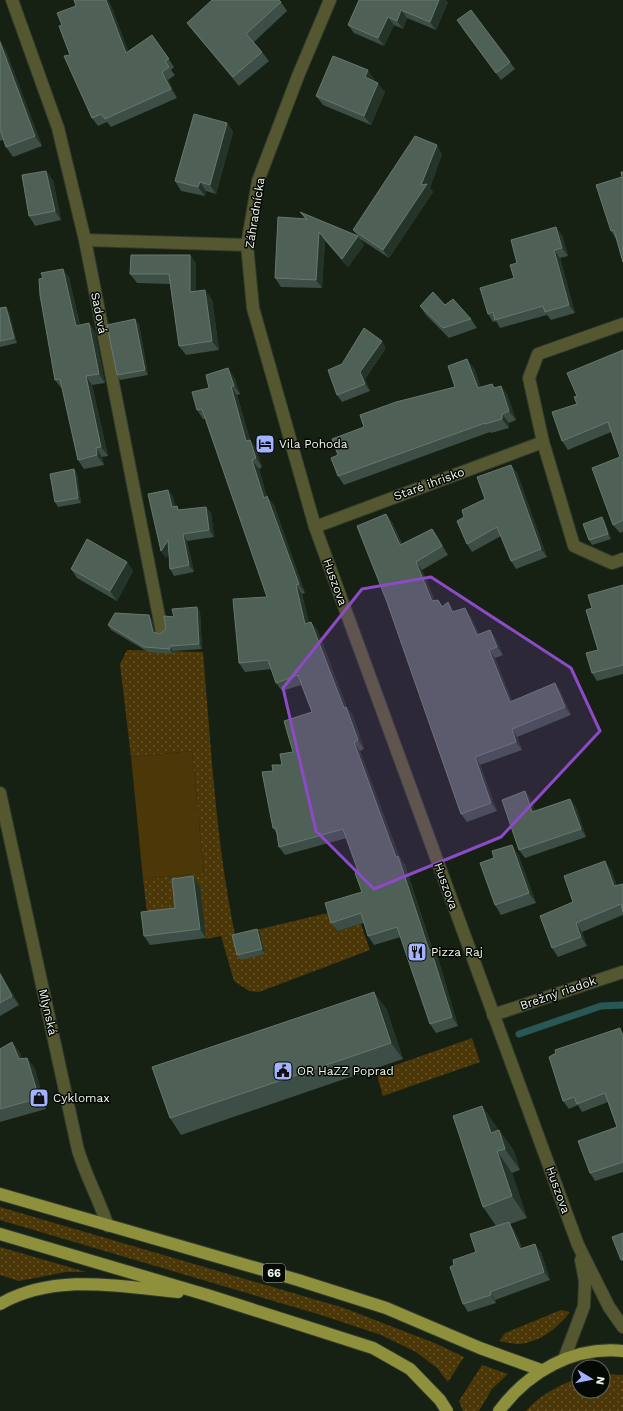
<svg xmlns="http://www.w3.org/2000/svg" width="623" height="1411" font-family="'Work Sans',sans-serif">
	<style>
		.grass { fill: url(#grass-dots) }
		.green { fill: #4b3707 }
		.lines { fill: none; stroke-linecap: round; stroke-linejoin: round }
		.stream { stroke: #295755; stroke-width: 7 }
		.street-casing { stroke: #303a2d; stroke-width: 14 }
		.primary-casing { stroke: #303a2d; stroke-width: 14 }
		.street { stroke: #555731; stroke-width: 12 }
		.primary { stroke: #8e903c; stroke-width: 12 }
		.wall { fill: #3c4e45 }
		.shaded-wall { fill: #243429 }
		.building { fill: #4f6057; stroke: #68786f }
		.marked { fill: #8d4ac6; fill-opacity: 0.2; stroke: #8d4ac6; stroke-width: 3; stroke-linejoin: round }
		.labels { text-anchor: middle; stroke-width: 3; stroke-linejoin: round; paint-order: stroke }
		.shield { fill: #050904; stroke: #aab0a8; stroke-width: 1 }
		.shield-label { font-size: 11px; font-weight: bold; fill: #f0f7ee }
		.street-label { font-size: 12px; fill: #f0f7ee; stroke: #050904 }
		.poi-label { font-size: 12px; fill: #f0f7ee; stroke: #050904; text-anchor: start }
	</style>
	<defs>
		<pattern id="grass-dots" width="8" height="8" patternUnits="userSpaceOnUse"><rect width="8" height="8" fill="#4b3707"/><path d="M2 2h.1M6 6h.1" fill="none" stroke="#65552b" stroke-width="1.8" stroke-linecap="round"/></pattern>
	</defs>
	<rect width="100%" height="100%" fill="#162013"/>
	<g class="grass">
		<path d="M127,650L203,652C211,747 216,842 235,935L332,912L338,931L361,924L370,950L259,992L249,991L234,981L221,936L206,939L200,886L182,917L148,921L143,879L204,873L192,751L131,757L120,664Z"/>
		<path d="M472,1038L480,1062L383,1096L376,1072Z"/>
		<path d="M0,1207L344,1308L437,1344L464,1357L448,1382L437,1368L416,1352L381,1335L321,1315L0,1220Z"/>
		<path d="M0,1247L86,1272H66L19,1281L0,1275Z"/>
		<path d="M561,1310L570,1312C558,1328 539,1343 518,1344C512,1344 505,1342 499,1341L505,1333Z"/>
		<path d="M482,1365L508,1374L492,1389L479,1411H463L459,1401Z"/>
		<path d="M603,1374L623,1375V1411H526C540,1395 557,1386 576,1379L579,1378V1391H603Z"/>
	</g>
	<path class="green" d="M192,751L204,873L143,879L131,757Z"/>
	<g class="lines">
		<path class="stream" d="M519,1034L601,1006L623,1005"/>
		<g class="street-casing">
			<g id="street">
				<path d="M12,0L58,128L85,240L162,632"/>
				<path d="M330,0L298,76L258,181L247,245L253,308L315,527L578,1245L609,1307L623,1327"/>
				<path d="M85,240L247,245"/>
				<path d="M623,324L538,354L529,378L543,442L574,546L612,563L623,559"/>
				<path d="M315,527L543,442"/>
				<path d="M0,793L78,1150C86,1176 99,1200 108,1226"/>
				<path d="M493,1015L623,972"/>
				<path d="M564,1359L584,1306L585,1281L581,1260"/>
			</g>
		</g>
		<g class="primary-casing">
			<g id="primary">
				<path d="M0,1194L298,1280L386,1308L480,1348L541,1370"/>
				<path d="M0,1234L207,1295L373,1348L410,1369L440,1400L447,1411"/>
				<path d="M0,1304C54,1273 119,1286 178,1292"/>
				<path d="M499,1411C528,1372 573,1346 623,1351"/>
			</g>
		</g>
		<use href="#street" class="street"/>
		<use href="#primary" class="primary"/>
	</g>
	<g class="wall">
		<path d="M359,0L448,2L436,30L407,18L403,29L394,25L384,46L354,33L348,25Z"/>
		<path d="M281,2L287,11L254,42L262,52L269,61L239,86L194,32L187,23Z"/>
		<path d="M110,3L128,51L152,35L174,67L171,70L175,75L168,80L177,98L111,127L107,122L98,126L92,118L70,55L62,25L76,6Z"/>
		<path d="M462,28L510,62L515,69L501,80Z"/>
		<path d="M0,39L2,45L6,51L42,146L13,157L6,147L4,139L0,141Z"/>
		<path d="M374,79L373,81L385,92L371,125L323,105L316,96Z"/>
		<path d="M227,123L233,132L216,194L206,191L205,196L181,191L175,181Z"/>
		<path d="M442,154L430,188L433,192L389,258L360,239L364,245L348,267L325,241L322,288L281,287L275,278L305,219L300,212L358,236L353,230Z"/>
		<path d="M623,172V263L616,239L611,231L622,177Z"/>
		<path d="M53,180L61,220L35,226L29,216Z"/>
		<path d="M562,235L568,256L560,258L575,313L551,320L547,315L500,328L496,321L493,322L488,314L514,278L517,263Z"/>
		<path d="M190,255L196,264V291L212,299L219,350L186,355L179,346L170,284L137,283L130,274Z"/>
		<path d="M63,269L69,278L80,325L89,323L95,332L105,383L92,385L108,456L102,457L104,465L84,469L78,460L62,389L55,380L43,278Z"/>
		<path d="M445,305L471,319L477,328L449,338L426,315L420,306Z"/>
		<path d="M0,308L9,312L17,343L0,347Z"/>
		<path d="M135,319L139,324L148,375L120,380L117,375Z"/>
		<path d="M386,348L365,379L370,391L342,402L337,395Z"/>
		<path d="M623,350V532L620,533L613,525L620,457L611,432L568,450L562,441L577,404V396Z"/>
		<path d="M474,368L481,388L492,384L494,387L507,394L516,420L509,423V428L491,433L490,432L344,485L338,476V455L364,427L455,387Z"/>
		<path d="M234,377L240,394L237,395L250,440L256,449L262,467L259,469L267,497L274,505L305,593L302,594L309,623L311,622L318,631L347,708L353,716L364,749L360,751L399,856L405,865L433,951L438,958L458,1026L436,1033L430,1024L401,937L374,945L368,936L364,923L338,931L331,923L362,892L358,871L347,838L285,855L279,847L277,834L273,828V771L282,765L293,752L312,712L301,685L282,691L276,683L272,669L245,672L239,663L267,597L205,419H203L197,410L209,388Z"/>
		<path d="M511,465L517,473L547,557L516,569L511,561L501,536L472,552L467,544L464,517L485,499Z"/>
		<path d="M74,469L77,474L81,503L58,507L55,502Z"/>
		<path d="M173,496L175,507L177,506L179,510L206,507L211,513L214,537L187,541L194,572L174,576L170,569L169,553L166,558L161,551Z"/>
		<path d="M602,517L605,522L611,539L592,545L589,540Z"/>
		<path d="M392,522L402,544L432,529L438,537L448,555L422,570L435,601L438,600L443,607L448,602L454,611L470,616L479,634L490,630L495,638L503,655L495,658L512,701L560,691L571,715L517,737L522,750L480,765L497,811L467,822L461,814L387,602Z"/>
		<path d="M127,562L133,571L117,601L77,578L71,569Z"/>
		<path d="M623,585V674L597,681L592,673L598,650L592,608Z"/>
		<path d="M197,607L200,612L202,649L173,651V654L148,652L111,630L108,625L149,615L152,620L155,633L160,634L166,629L174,617Z"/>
		<path d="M525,791L531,800L535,811L570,799L576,807L586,837L525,858L519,850Z"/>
		<path d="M518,854L536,903L501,915L495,905L494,858Z"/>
		<path d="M611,870L617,886L623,884V915L582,932L587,946L558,957L552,948Z"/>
		<path d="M200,886L206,938L150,945L144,936Z"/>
		<path d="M260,933L265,954L241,960L237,955Z"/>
		<path d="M0,972L19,1005L0,1016Z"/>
		<path d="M386,1008L403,1059L181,1135L170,1118Z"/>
		<path d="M623,1032V1172L595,1181L590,1173L617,1127L608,1102L582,1112L578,1105L569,1109L563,1101Z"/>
		<path d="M12,1042L20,1053L22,1059L27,1058L35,1069L46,1109L0,1122V1049Z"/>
		<path d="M482,1106L497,1128L498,1130H499L514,1151L520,1170L512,1173L527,1218L510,1224L514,1230L522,1248L541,1252L550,1280L495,1300L496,1303L468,1312L463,1304L454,1265L476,1252L496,1226L483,1207Z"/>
	</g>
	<g class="shaded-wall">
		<path d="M106,0H108L110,3L132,61L126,53Z"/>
		<path d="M439,0H446L448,2L436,30L430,22Z"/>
		<path d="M401,10L407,18L403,29L397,21Z"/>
		<path d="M388,17L394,25L384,46L378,38Z"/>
		<path d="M0,39L2,45L6,51L42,146L35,136L0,44Z"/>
		<path d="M368,70L374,79L371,87L365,77Z"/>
		<path d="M162,72L168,80L177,98L171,89Z"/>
		<path d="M378,83L385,92L371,125L364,116Z"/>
		<path d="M227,123L233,132L216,194L210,185Z"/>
		<path d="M437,145L442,154L430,188L433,192L389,258L383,250L421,185Z"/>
		<path d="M46,171L53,180L61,220L55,211Z"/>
		<path d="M200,182L206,191L205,196L198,187Z"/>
		<path d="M556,227L562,235L568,256L562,248Z"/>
		<path d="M319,232L325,241L322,288L316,280Z"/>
		<path d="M358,236L364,245L348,267L342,259Z"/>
		<path d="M554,250L560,258L575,313L569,305Z"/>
		<path d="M190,255L196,264V301L190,292Z"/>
		<path d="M63,269L69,278L82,335L76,326Z"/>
		<path d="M205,290L212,299L219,350L212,341Z"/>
		<path d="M6,307L9,312L17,343L14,338Z"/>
		<path d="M135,319L139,324L148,375L145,370Z"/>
		<path d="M89,323L95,332L105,383L99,374Z"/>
		<path d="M382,341L386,348L365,379L370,391L365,384L360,372Z"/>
		<path d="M467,359L474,368L484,397L478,388Z"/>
		<path d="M228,368L234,377L240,394L234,386Z"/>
		<path d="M86,376L92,385L108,456L101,447Z"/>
		<path d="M231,386L237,395L253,450L246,441Z"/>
		<path d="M501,386L507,394L516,420L509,411Z"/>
		<path d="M502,414L509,423V428L502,419Z"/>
		<path d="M250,440L256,449L262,467L256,458Z"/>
		<path d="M96,448L102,457L104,465L97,455Z"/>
		<path d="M252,460L259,469L270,506L264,498Z"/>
		<path d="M511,465L517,473L547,557L541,549Z"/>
		<path d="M74,469L77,474L81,503L78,498Z"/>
		<path d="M168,490L173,496L177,514L172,507Z"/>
		<path d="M267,496L274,505L305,593L299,584Z"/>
		<path d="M206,507L211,513L214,537L209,530Z"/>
		<path d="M386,514L392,522L405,553L400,545Z"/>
		<path d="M602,517L605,522L611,539L608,534Z"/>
		<path d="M432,529L438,537L448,555L442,546Z"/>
		<path d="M183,534L187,541L194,572L189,565Z"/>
		<path d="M168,540L173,546L166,558L161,551Z"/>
		<path d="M127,562L133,571L117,601L110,591Z"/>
		<path d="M416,562L422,570L438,609L432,601Z"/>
		<path d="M296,585L302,594L311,632L305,624Z"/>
		<path d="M448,602L454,611L457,620L452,612Z"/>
		<path d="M197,607L200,612L202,649L199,644Z"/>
		<path d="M465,608L470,616L483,643L477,635Z"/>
		<path d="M149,615L152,620L156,637L153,632Z"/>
		<path d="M311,622L318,631L347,708L353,716L364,749L358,740L344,708Z"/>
		<path d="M490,630L495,638L503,655L497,647Z"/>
		<path d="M170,646L173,651V654L170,649Z"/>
		<path d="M489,650L495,658L516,710L510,702Z"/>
		<path d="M555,683L560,691L571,715L565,707Z"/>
		<path d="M512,729L517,737L522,750L516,742Z"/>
		<path d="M354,742L360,751L399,856L405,865L433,951L438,958L458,1026L452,1017L429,950L396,857Z"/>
		<path d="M475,757L480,765L497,811L491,803Z"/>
		<path d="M525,791L531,800L538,820L532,812Z"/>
		<path d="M570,799L576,807L586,837L581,829Z"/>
		<path d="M512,845L518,854L536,903L529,893Z"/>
		<path d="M605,861L611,870L620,895L614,886Z"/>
		<path d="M193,876L200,886L206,938L200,929Z"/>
		<path d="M576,923L582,932L587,946L581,937Z"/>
		<path d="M257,929L260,933L265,954L262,949Z"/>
		<path d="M0,972L19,1005L12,996L0,974Z"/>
		<path d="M374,992L386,1008L403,1059L391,1043Z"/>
		<path d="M12,1042L20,1053L26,1070L19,1059Z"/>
		<path d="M27,1058L35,1069L46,1109L39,1098Z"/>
		<path d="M482,1106L497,1128L504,1149L491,1133Z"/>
		<path d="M499,1130L514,1151L520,1170L505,1149Z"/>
		<path d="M497,1151L512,1173L527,1218L512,1196Z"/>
		<path d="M509,1222L514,1230L525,1257L520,1249Z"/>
		<path d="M535,1244L541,1252L550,1280L544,1272Z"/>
		<path d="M490,1292L495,1300L496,1303L491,1295Z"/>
	</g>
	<g class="building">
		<path d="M74,0H106L126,53L152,35L169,59L165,61L169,67L162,72L171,89L105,119L101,114L92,118L64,56L70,55L59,26L62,25L57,13L76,6Z"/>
		<path d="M212,0H279L281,2L246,34L262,52L233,77L187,23Z"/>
		<path d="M359,0H439L430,22L401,10L397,21L388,17L378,38L348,25Z"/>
		<path d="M471,10L510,62L496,73L457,20Z"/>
		<path d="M0,42L35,136L6,147L0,129Z"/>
		<path d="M333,56L368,70L365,77L378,83L364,116L316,96Z"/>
		<path d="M194,114L227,123L210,185L200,182L198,187L175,181Z"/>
		<path d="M415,136L437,145L421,185L427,184L383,250L353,230Z"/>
		<path d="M46,171L55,211L29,216L22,175Z"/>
		<path d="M621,172H623V262L614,230L611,231L596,185L622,177Z"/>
		<path d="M300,212L358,236L342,259L319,232L316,280L275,278L278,217L307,219Z"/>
		<path d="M556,227L562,248L554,250L569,305L545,312L543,306L495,320L493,312L488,314L480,288L514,278L510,265L517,263L511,240Z"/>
		<path d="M131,255H190V292L205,290L212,341L179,346L169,274H130Z"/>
		<path d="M63,269L76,326L89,323L99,374L86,376L101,447L96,448L97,455L78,460L60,379L55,380L40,295L39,279L43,278L41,273Z"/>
		<path d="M433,292L445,305L453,299L471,319L443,328L420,306Z"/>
		<path d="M6,307L14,338L0,341V308Z"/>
		<path d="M135,319L145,370L117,375L107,325Z"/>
		<path d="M364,328L382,341L360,372L365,384L337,395L328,370L342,364Z"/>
		<path d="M623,350V520L613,525L592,468L620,457L608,422L562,441L552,412L577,404L574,397L577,396L567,373Z"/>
		<path d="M467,359L478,388L492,384L494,388L501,386L509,411L502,414V419L485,424V423L338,476L331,458L338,455L332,439L364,427L360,415L396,402L455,387L448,366Z"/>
		<path d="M228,368L234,386H231L246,441L250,440L256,458L252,460L264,498L267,496L299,584L296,585L305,624L311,622L344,708L346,707L358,740L354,742L396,857L398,856L429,950H431L452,1017L430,1024L397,927L368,936L361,913L331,923L325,903L362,892L355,873L358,871L343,829L279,847L276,828H273L262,772L273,771L272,765H282L280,754L293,752L284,721L312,712L298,675L276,683L268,660L239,663L233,599L267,597L202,409L197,410L192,392L209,388L206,375Z"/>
		<path d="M511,465L541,549L511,561L497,527L467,544L457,521L464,517L462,510L485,499L477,477Z"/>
		<path d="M74,469L78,498L55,502L50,474Z"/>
		<path d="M168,490L172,507L177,506L178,510L206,507L209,530L183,534L189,565L170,569L168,540L161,551L148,494Z"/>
		<path d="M386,514L400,545L432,529L442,546L416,562L432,601L438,600L442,607L448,602L452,612L465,608L477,635L490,630L497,647L489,650L510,702L555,683L565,707L512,729L516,742L475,757L491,803L461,814L387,602L357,526Z"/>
		<path d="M602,517L608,534L589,540L583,524Z"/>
		<path d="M87,539L127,562L110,591L71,569Z"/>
		<path d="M623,585V665L592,673L586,653L598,650L586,610L592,608L588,595Z"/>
		<path d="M197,607L199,644L170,646V649L144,647L108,625L115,613L149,615L153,632L160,634L166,629L164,616L174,617L172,609Z"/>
		<path d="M525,791L532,812L570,799L581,829L519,850L502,800Z"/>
		<path d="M512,845L529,893L495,905L480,863L494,858L492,851Z"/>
		<path d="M605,861L614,886L623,884V912L621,904L576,923L581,937L552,948L540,916L573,902L564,876Z"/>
		<path d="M193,876L200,929L144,936L141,912L175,908L172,879Z"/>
		<path d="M257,929L262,949L237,955L232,935Z"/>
		<path d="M0,974L12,996L0,1003Z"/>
		<path d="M374,992L391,1043L170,1118L152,1067Z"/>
		<path d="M620,1028L623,1037V1162L590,1173L578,1141L617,1127L605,1093L577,1104L574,1097L563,1101L549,1057L556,1053L555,1050Z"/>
		<path d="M12,1042L19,1059L27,1058L39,1098L0,1109V1049Z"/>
		<path d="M482,1106L491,1133L499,1130L505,1149L497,1151L512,1196L483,1207L453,1116Z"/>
		<path d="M509,1222L520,1249L535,1244L544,1272L490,1292L491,1295L463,1304L450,1267L454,1265L453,1260L476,1252L470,1234Z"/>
		<path d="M623,1233V1260H621L612,1237Z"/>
	</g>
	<path class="marked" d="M431,577L571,668L600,731L501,837L374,889L316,831L283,688L362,589Z"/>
	<defs>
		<g id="hotel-square" transform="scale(1)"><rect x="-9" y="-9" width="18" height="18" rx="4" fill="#a2b2fd" stroke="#050904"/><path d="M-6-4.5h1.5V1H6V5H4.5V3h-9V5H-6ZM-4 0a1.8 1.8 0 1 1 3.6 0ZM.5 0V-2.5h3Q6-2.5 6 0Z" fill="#111"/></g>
		<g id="restaurant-square" transform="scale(1)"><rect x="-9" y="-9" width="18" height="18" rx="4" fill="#a2b2fd" stroke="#050904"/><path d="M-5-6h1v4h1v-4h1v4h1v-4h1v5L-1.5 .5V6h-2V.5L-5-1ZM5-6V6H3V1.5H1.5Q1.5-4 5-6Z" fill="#111"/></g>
		<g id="civic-square" transform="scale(1)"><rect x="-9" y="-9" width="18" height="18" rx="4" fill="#a2b2fd" stroke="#050904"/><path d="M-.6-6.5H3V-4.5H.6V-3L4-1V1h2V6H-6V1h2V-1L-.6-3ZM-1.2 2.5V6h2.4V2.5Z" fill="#111"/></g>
		<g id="shop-square" transform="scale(1)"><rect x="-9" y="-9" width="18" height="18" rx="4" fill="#a2b2fd" stroke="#050904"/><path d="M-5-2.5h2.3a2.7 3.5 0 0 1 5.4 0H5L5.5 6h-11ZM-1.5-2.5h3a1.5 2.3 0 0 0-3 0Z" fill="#111"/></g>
	</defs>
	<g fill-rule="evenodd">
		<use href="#hotel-square" x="265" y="444"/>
		<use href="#restaurant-square" x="417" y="952"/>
		<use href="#civic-square" x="283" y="1071"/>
		<use href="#shop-square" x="39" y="1098"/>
	</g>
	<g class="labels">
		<rect class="shield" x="263" y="1264" width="22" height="18" rx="3"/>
		<g class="shield-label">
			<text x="274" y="1277">66</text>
		</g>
		<g class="street-label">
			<text transform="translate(255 213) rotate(-81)" y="4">Záhradnícka</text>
			<text transform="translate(99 313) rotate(79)" y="4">Sadová</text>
			<text transform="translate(429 484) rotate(-20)" y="4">Staré ihrisko</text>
			<text transform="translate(335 582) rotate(70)" y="4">Huszova</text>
			<text transform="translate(446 886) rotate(70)" y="4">Huszova</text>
			<text transform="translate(558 993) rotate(-19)" y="4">Brežný riadok</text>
			<text transform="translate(48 1012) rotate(77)" y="4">Mlynská</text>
			<text transform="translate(558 1190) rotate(70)" y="4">Huszova</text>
		</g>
		<g class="poi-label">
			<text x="279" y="448">Vila Pohoda</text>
			<text x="431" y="956">Pizza Raj</text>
			<text x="297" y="1075">OR HaZZ Poprad</text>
			<text x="53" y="1102">Cyklomax</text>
		</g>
	</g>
	<g transform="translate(591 1379) rotate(100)"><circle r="19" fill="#050904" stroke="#636862"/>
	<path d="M0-3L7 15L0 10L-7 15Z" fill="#a2b2fd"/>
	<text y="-6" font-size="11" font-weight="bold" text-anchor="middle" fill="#f0f7ee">N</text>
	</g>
</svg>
